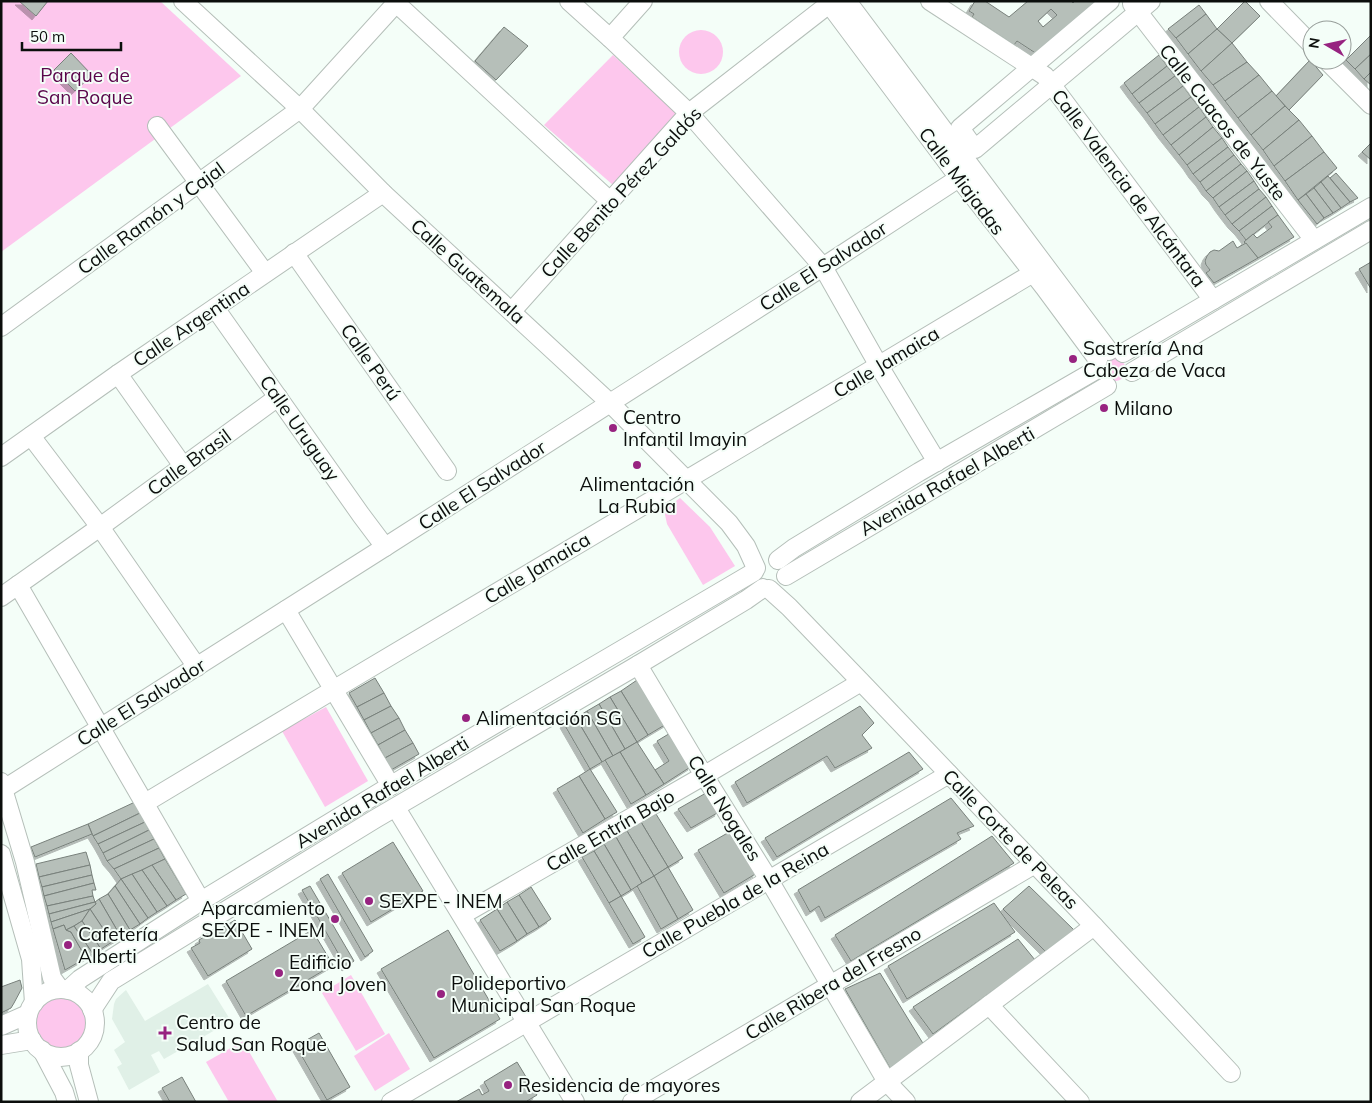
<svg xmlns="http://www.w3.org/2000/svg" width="1372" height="1103" font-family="Mulish,sans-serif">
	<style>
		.built { fill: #e0f0e7 }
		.green { fill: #fdc7ed }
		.building { fill: #b6bfb9; stroke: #78807b; fill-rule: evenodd; filter: url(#shadow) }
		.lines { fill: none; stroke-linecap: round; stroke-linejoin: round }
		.minor-casing { stroke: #b5bfb9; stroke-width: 20 }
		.minor { stroke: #fff; stroke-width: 18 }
		.poi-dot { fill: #972380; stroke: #f4fef8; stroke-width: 2 }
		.labels { text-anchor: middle; stroke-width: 4; stroke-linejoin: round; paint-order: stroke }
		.park-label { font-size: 19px; fill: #59054a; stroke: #f4fef8 }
		.street-label { font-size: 19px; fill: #0b0e0c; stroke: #f4fef8 }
		.poi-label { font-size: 19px; fill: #0b0e0c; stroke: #f4fef8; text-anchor: start }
	</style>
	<defs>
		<filter id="shadow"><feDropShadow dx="-4" dy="4" stdDeviation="0" flood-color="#0004"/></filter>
	</defs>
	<rect width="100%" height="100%" fill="#f4fef8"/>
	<path class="built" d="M208,984L231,1021L164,1059L159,1051L151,1055L160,1072L129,1090L117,1067L122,1064L114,1050L125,1042L112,1019L114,1004L116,999L126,990L145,1021Z"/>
	<g class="green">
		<path d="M1,1H160L241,76L1,252Z"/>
		<circle cx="701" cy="52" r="22"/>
		<path d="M613,55L677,114L613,185L544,125Z"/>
		<circle cx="1115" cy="370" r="11"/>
		<path d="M680,498L710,527L735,566L703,585L667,524L664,510Z"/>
		<path d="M326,707L368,781L325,807L282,731Z"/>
		<path d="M351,975L385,1034L356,1051L322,993Z"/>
		<circle cx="63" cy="1023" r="28"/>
		<path d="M389,1033L410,1069L375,1091L354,1056Z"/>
		<path d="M243,1041L278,1102H229L206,1062Z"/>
	</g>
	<g class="building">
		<path d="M19,1H48L36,16Z"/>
		<path d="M975,1H985L1009,17L1028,1H1071L1073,3L1075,1H1100L1037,54L1017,41L1014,45L972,17L974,14L969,11ZM1051,9L1057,15L1043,27L1038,21Z"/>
		<path d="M1245,1L1260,16L1232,43L1217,29Z"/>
		<path d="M1199,5L1206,14L1176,38L1168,29Z"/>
		<path d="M1206,14L1217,29L1188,54L1176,38Z"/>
		<path d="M504,27L528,46L496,80L475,61Z"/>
		<path d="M1217,29L1232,43L1201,71L1188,54Z"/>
		<path d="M1371,35V54L1355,69L1346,60Z"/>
		<path d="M1232,43L1247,62L1213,85L1201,71Z"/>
		<path d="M71,53L92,75L75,91L54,70Z"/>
		<path d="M1371,54V72L1364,79L1355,69Z"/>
		<path d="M1159,55L1167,66L1132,94L1124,83Z"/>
		<path d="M1310,60L1323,75L1289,110L1276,96Z"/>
		<path d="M1247,62L1259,75L1225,101L1213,85Z"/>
		<path d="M1167,66L1175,76L1139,103L1132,94Z"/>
		<path d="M1371,72V85L1364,79Z"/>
		<path d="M1259,75L1272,91L1238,118L1225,101Z"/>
		<path d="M1175,76L1183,86L1147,113L1139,103Z"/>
		<path d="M1183,86L1191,97L1155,124L1147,113Z"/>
		<path d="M1272,91L1285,106L1251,135L1238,118Z"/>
		<path d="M1191,97L1199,107L1163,135L1155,124Z"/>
		<path d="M1285,106L1299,120L1263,150L1251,135Z"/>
		<path d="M1199,107L1206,117L1171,145L1163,135Z"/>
		<path d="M1206,117L1213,127L1179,155L1171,145Z"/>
		<path d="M1299,120L1312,136L1274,166L1263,150Z"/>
		<path d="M1213,127L1222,138L1187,165L1179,155Z"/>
		<path d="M1312,136L1324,152L1285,181L1274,166Z"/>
		<path d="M1222,138L1228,147L1193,174L1187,165Z"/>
		<path d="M1371,143V160L1362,152Z"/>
		<path d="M1228,147L1234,155L1200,182L1193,174Z"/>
		<path d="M1324,152L1337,168L1298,200L1285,181Z"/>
		<path d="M1234,155L1241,164L1206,191L1200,182Z"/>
		<path d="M1241,164L1247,171L1213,198L1206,191Z"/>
		<path d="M1247,171L1254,181L1219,207L1213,198Z"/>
		<path d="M1336,173L1358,198L1350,202L1330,178Z"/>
		<path d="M1328,176L1350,202L1341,208L1321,182Z"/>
		<path d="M1254,181L1259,189L1225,215L1219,207Z"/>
		<path d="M1321,182L1341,208L1333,213L1314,188Z"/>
		<path d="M1314,188L1333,213L1324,218L1306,194Z"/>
		<path d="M1259,189L1266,197L1232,224L1225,215Z"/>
		<path d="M1306,194L1324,218L1317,224L1298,200Z"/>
		<path d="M1266,197L1272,206L1239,231L1232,224Z"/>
		<path d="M1272,206L1278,215L1246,240L1239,231Z"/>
		<path d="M1278,215L1294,237L1258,258L1244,242L1253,234L1257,238L1272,227L1268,222Z"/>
		<path d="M1233,241L1237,248L1246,243L1258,258L1214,283L1206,273L1210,270L1206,265L1205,261L1207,256L1210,252L1214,250L1219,251Z"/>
		<path d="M1371,262V289L1359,269Z"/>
		<path d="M375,678L384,693L357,707L349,693Z"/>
		<path d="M640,678L668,723L648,735L621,691Z"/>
		<path d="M621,691L648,735L637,742L610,697Z"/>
		<path d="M384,693L391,706L364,720L357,707Z"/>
		<path d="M610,697L637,742L625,749L599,704Z"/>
		<path d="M599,704L625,749L613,756L587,711Z"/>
		<path d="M391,706L399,718L371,733L364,720Z"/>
		<path d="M860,706L874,723L862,735L872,748L835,768L827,756L747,803L735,782Z"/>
		<path d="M587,711L613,756L602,762L576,718Z"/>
		<path d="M399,718L405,730L378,745L371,733Z"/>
		<path d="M576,718L602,762L590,769L564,724Z"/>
		<path d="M405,730L413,743L385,758L378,745Z"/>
		<path d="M672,732L692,766L664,784L655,770L669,761L657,741Z"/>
		<path d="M637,742L664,784L646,795L620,752Z"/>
		<path d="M413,743L419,754L391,770L385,758Z"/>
		<path d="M620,752L646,795L631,804L605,760Z"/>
		<path d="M909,752L923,769L777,857L765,838Z"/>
		<path d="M590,769L617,812L605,819L579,776Z"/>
		<path d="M579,776L605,819L583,833L557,789Z"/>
		<path d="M706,793L719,812L691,828L678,809Z"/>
		<path d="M951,798L974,826L957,833L961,839L825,918L819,906L810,912L798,890Z"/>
		<path d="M135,802L140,813L93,836L88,824Z"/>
		<path d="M140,813L145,822L98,844L93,836Z"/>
		<path d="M656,814L683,858L668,867L641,822Z"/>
		<path d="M145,822L149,830L103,853L98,844Z"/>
		<path d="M641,822L668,867L654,876L627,831Z"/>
		<path d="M88,824L92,834L35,857L31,847Z"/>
		<path d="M149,830L154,839L107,861L103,853Z"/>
		<path d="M627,831L654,876L642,883L616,837Z"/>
		<path d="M731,831L757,873L724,893L698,850Z"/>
		<path d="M992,836L1014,863L851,961L835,935Z"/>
		<path d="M616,837L642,883L631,890L604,844Z"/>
		<path d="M154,839L159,848L114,869L107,861Z"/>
		<path d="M393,842L423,891L371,922L342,873Z"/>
		<path d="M604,844L631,890L621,896L594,851Z"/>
		<path d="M159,848L165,859L142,870L121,879L114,869Z"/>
		<path d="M594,851L621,896L609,903L582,857Z"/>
		<path d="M86,852L90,865L39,877L36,864Z"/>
		<path d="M165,859L186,894L176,900L152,865Z"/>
		<path d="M90,865L92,875L42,887L39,877Z"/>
		<path d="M152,865L176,900L167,906L142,870Z"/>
		<path d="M668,867L693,910L678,919L654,876Z"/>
		<path d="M142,870L167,906L157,912L132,874Z"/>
		<path d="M132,874L157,912L148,918L121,879Z"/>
		<path d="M328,874L373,951L365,957L320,879Z"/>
		<path d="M92,875L94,883L44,896L42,887Z"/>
		<path d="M654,876L678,919L661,929L637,886Z"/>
		<path d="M121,879L148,918L140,924L115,886Z"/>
		<path d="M94,883L96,890H92L93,896L47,906L44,896Z"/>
		<path d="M115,886L140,924L130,930L108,894Z"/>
		<path d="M310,886L354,961L346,967L302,890Z"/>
		<path d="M1029,886L1075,931L1048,954L1003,909Z"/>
		<path d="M531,887L551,919L539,927L519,895Z"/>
		<path d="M108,894L130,930L121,937L99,899Z"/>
		<path d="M519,895L539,927L527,934L507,902Z"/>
		<path d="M93,896L95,902L49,914L47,906Z"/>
		<path d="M621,896L645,937L633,944L609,903Z"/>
		<path d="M99,899L121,937L112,942L90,909L96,904L95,902Z"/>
		<path d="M95,902L96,904L90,909L51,922L49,914Z"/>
		<path d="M507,902L527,934L517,941L497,909Z"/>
		<path d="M994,903L1015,932L907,999L888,966Z"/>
		<path d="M90,909L82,921L74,926L66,930L64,925L53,929L51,922Z"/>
		<path d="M90,909L112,942L101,949L82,921Z"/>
		<path d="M497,909L517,941L500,951L480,920Z"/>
		<path d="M235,920L252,949L208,976L191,948L200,943L199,940L210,933L211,935Z"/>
		<path d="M82,921L101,949L93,954L74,926Z"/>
		<path d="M64,925L66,930L71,932L86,958L65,970L53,929Z"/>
		<path d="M74,926L93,954L86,958L71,932L66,930Z"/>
		<path d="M312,930L333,965L246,1016L226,981Z"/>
		<path d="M448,930L500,1019L434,1058L381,969Z"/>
		<path d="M1018,939L1035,960L933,1034L913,1007Z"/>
		<path d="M880,973L924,1045L890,1068L845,989Z"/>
		<path d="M20,980L22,988L14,1003L11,1008L1,1013V987Z"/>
		<path d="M319,1033L350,1087L327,1100L296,1046Z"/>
		<path d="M517,1062L537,1095L527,1101L528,1102H456L479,1089L482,1095L489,1091L484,1082Z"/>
		<path d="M182,1077L196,1102H170L162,1088Z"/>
	</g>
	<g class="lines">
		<g class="minor-casing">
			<g id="minor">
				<path d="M183,1L300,109L383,193L610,403L729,523L746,546L756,568"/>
				<path d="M569,1L610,38L689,113L823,267L879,366L937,462"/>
				<path d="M827,1L959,178L1044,287L1098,360"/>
				<path d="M847,1L1109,351"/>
				<path d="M930,1L1045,76L1213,300"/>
				<path d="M1110,1L960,128L975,149L1151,1"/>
				<path d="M1269,1L1312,45"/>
				<path d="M396,3L610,201"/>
				<path d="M1132,4L1314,240"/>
				<path d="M610,38L643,1"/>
				<path d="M1326,60L1371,105"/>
				<path d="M157,126L265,273"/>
				<path d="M294,253L447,471"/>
				<path d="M215,308L361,515L385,547"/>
				<path d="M512,311L689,113L833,1"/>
				<path d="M1,327L300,109L398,1"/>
				<path d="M1123,353L1371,207"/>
				<path d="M1132,372L1371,230"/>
				<path d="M118,374L183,466"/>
				<path d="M31,436L100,527L197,667"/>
				<path d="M1,457L118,374L383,193"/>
				<path d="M778,560L794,548L919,472L1096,370"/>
				<path d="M786,576L1107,386"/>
				<path d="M18,585L201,901"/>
				<path d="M769,589L789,607L867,688L1094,926L1231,1073"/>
				<path d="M1,597L100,527L278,397"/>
				<path d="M286,610L391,786"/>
				<path d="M638,665L697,764L769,880L887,1082L906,1102"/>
				<path d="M1,782L25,862L52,978L60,989"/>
				<path d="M4,789L385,547L832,261L959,178"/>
				<path d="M145,803L333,690L866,373L1033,273"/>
				<path d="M396,808L575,1102"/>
				<path d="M1,854L31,959L34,1003"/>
				<path d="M462,915L705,775L861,682"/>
				<circle cx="61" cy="1023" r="34"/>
				<path d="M68,990L80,979L201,901L405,777L754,572"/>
				<path d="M989,1005L1080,1102"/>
				<path d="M92,1010L111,981L375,819L638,665L746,600L763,588"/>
				<path d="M1,1026L28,1014"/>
				<path d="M1,1045L32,1040"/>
				<path d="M42,1050L64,1092L67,1102"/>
				<path d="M79,1051V1065L89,1102"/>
				<path d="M391,1102L949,774"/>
				<path d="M632,1102L1035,864"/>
				<path d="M860,1102L1094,926"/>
			</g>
		</g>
		<use href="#minor" class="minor"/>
	</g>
	<g class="poi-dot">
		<circle cx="1073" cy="359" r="5"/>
		<circle cx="1104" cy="408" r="5"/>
		<circle cx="613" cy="428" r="5"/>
		<circle cx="637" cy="465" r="5"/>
		<circle cx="466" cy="718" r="5"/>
		<circle cx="369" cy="901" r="5"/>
		<circle cx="335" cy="919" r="5"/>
		<circle cx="68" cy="945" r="5"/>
		<circle cx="279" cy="973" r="5"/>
		<circle cx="441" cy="994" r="5"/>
		<path d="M162.5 1025.5h5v5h5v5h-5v5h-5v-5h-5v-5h5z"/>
		<circle cx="508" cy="1085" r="5"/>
	</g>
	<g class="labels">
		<g class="park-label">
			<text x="85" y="82">Parque de<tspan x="85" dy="22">San Roque</tspan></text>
		</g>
		<g class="street-label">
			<text transform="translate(1223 122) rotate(52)" y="7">Calle Cuacos de Yuste</text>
			<text transform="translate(962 181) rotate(53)" y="7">Calle Miajadas</text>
			<text transform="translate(1129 188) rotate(53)" y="7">Calle Valencia de Alcántara</text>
			<text transform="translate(621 192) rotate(-47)" y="7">Calle Benito Pérez Galdós</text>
			<text transform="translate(151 218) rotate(-36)" y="7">Calle Ramón y Cajal</text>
			<text transform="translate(823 266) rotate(-33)" y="7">Calle El Salvador</text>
			<text transform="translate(468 271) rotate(42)" y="7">Calle Guatemala</text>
			<text transform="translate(191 324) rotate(-34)" y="7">Calle Argentina</text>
			<text transform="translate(371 362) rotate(55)" y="7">Calle Perú</text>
			<text transform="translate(886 362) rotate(-31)" y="7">Calle Jamaica</text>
			<text transform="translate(300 428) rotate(55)" y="7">Calle Uruguay</text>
			<text transform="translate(189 462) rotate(-36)" y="7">Calle Brasil</text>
			<text transform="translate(947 481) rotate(-30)" y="7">Avenida Rafael Alberti</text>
			<text transform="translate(482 485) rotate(-33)" y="7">Calle El Salvador</text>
			<text transform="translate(537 568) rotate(-31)" y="7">Calle Jamaica</text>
			<text transform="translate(141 702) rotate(-32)" y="7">Calle El Salvador</text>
			<text transform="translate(382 792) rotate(-31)" y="7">Avenida Rafael Alberti</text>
			<text transform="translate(725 808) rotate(58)" y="7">Calle Nogales</text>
			<text transform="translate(610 830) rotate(-30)" y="7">Calle Entrín Bajo</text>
			<text transform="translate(1011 839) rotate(46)" y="7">Calle Corte de Peleas</text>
			<text transform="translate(735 900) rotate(-30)" y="7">Calle Puebla de la Reina</text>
			<text transform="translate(833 983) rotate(-31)" y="7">Calle Ribera del Fresno</text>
		</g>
		<g class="poi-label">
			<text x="1083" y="355">Sastrería Ana<tspan x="1083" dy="22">Cabeza de Vaca</tspan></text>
			<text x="1114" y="415">Milano</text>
			<text x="623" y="424">Centro<tspan x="623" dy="22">Infantil Imayin</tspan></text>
			<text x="637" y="491" text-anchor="middle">Alimentación<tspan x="637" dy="22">La Rubia</tspan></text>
			<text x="476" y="725">Alimentación SG</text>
			<text x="379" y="908">SEXPE - INEM</text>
			<text x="325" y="915" text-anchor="end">Aparcamiento<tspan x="325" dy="22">SEXPE - INEM</tspan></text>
			<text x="78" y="941">Cafetería<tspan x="78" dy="22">Alberti</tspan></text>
			<text x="289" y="969">Edificio<tspan x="289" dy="22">Zona Joven</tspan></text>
			<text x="451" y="990">Polideportivo<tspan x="451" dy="22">Municipal San Roque</tspan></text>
			<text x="176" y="1029">Centro de<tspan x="176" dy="22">Salud San Roque</tspan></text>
			<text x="518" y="1092">Residencia de mayores</text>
		</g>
	</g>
	<rect width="1372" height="1103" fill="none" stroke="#0b0e0c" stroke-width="5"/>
	<g transform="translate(1327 45) rotate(279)"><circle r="24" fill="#f4fef8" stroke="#979e9a"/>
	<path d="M0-4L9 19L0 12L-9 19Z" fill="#972380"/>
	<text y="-8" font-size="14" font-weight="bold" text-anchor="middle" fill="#0b0e0c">N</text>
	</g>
	<path d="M22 42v8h99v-8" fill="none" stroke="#0b0e0c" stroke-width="2.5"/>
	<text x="30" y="42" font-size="15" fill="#0b0e0c" stroke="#f4fef8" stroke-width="4" paint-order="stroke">50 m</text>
</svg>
